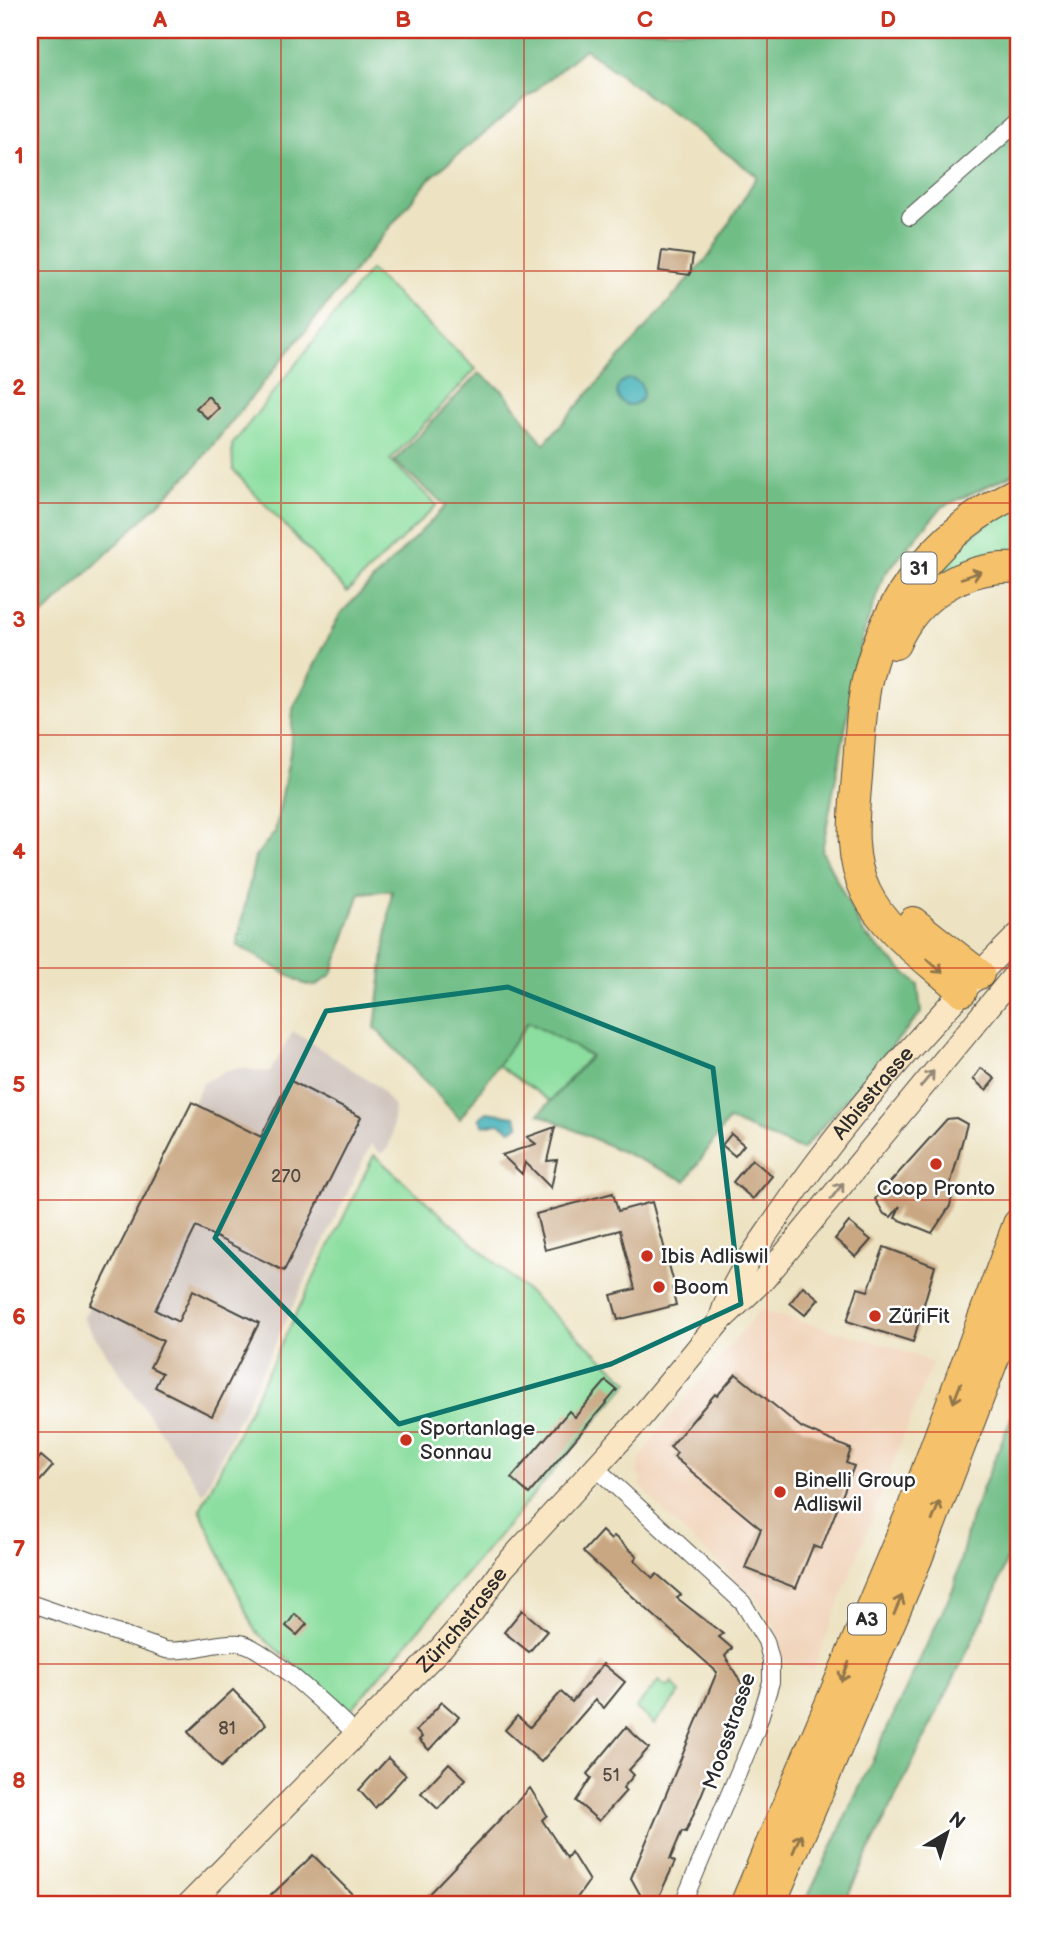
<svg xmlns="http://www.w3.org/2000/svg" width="1048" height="1935" font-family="'Balsamiq Sans',sans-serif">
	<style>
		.built { fill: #f1d5bd }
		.industrial { fill: #cec1ba }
		.green { fill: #8bde9f; stroke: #5b8465; stroke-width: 2 }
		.forest { fill: #70bd86; stroke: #4e7458; stroke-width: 2 }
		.water { fill: #3eafb6; stroke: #346d70; stroke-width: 2 }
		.building { fill: #c9a783 }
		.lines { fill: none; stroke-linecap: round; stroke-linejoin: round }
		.minor-casing { stroke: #484742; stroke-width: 18 }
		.secondary-casing { stroke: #484742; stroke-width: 25 }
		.motorway-casing { stroke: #484742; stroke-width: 32 }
		.minor { stroke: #fff; stroke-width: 16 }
		.secondary { stroke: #fbe6c4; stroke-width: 23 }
		.motorway { stroke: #f5c16b; stroke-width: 30 }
		.oneway { stroke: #90764b }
		.oneway2 { stroke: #938878 }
		.marked { fill: none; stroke: #0f766e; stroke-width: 5; stroke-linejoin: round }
		.grid { fill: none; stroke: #c8321e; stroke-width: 2; stroke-opacity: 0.55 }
		.poi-dot { fill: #c8321e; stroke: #fff; stroke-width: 2.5 }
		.labels { text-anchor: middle; stroke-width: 5; stroke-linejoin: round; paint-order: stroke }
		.number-label { font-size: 18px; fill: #524a41 }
		.shield { fill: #fff; stroke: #6b6b6b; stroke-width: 2 }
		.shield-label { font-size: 19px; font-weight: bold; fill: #2b2b2b }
		.street-label { font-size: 21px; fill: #2b2b2b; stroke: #fff }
		.poi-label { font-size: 21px; fill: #2b2b2b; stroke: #fff; text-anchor: start }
		.neatline { fill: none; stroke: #c8321e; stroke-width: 2.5 }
		.grid-label { font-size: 23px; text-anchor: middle; font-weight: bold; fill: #c8321e }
	</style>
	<rect width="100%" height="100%" fill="#fff"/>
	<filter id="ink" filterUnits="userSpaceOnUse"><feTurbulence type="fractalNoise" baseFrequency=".0143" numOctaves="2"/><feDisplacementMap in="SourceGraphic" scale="14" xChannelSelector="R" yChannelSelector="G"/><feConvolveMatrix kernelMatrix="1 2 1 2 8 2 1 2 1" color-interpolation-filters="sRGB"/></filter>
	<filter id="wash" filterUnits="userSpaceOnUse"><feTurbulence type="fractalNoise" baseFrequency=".00686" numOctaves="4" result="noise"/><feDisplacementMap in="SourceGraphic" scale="28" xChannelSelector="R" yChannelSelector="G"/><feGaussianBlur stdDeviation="1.57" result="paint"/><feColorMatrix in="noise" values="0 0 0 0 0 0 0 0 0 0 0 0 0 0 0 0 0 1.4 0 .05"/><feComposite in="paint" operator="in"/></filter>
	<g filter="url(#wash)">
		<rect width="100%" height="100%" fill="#ede3c3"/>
		<path class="built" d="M760,1310L893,1347L932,1363L813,1670L784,1661L775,1626L756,1598L671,1520L639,1484L642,1480L637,1473L640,1459L658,1431Z"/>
		<path class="industrial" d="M293,1031L379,1087L394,1107L392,1135L388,1148L381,1154L371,1144L203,1494L83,1319L203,1083L224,1072L240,1068L270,1072Z"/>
		<g class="green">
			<path d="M370,270L476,369L390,460L437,505L347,592L233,470L232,445Z"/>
			<path d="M1018,502V559L915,597L935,562Z"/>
			<path d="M528,1022L591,1055L550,1101L498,1065Z"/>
			<path d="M374,1155L629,1382L349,1712L255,1631L200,1510Z"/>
			<path d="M659,1681L667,1688L672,1683L680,1693L654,1724L636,1708Z"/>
		</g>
		<g class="forest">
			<path d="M30,30H1018V472L942,507L884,575L863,635L822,851L864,934L918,985L921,1013L802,1150L728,1120L686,1181L542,1115L539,1114L591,1056L528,1022L460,1119L375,1028L392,890L360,893L332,974L316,986L304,984L237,945L255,857L275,832L290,753L293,709L340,614L446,506L394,461L479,373L503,391L544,444L710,255L757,176L585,49L429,179L190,473L30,628Z"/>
			<path d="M1018,1401V1527L994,1596L843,1905H804L954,1587L971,1517Z"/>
		</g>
		<g class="water">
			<circle cx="630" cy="392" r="13"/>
			<path d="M487,1112L515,1116L519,1125L511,1130L499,1123L484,1126L479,1118Z"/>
		</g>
		<g id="blocks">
			<g class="building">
				<path d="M662,251L693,255L690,275L659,271Z"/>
				<path d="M208,396L219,408L208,419L196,408Z"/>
				<path d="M981,1068L995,1079L986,1090L973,1079Z"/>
				<path d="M289,1080L361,1117L284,1271L196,1227L155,1310L178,1322L193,1290L259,1323L212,1416L155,1387L162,1373L150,1367L163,1341L90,1305L192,1102L261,1137Z"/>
				<path d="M956,1118L967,1124L948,1193L952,1196L950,1206L932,1233L895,1218L900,1206L891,1217L884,1214L875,1199L947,1119Z"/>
				<path d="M555,1127L547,1161L557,1160L551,1188L525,1162L522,1174L502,1155L536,1144L527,1137Z"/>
				<path d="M731,1134L744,1145L735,1156L722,1145Z"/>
				<path d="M752,1159L772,1176L753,1199L733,1182Z"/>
				<path d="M613,1193L618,1211L652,1202L675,1287L672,1288L676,1305L618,1320L611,1295L635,1289L620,1230L545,1250L536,1214Z"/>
				<path d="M849,1222L871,1240L856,1257L835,1239Z"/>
				<path d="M884,1247L935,1266L913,1342L847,1321L858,1288L868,1291Z"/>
				<path d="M803,1286L819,1299L805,1315L790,1303Z"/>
				<path d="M736,1374L802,1428L851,1449L846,1463L854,1466L821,1549L813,1546L796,1588L745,1568L761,1529L674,1457L677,1453L670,1447L715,1394L717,1396Z"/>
				<path d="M606,1381L617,1390L529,1494L511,1478L569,1411L575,1417Z"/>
				<path d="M30,1455L37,1461L41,1456L53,1466L40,1481L30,1473Z"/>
				<path d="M602,1531L611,1540L614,1536L637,1556L634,1560L643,1569L653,1578L657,1574L681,1595L677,1598L723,1634L719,1637L732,1648L725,1656L742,1684L738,1696L745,1698L732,1729L729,1728L686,1832L682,1831L670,1859L675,1862L655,1905H646L631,1878L717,1672L583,1552Z"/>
				<path d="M522,1610L547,1631L529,1652L504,1632Z"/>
				<path d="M295,1614L307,1624L297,1635L286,1626Z"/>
				<path d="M603,1664L625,1682L604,1708L595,1700L541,1762L505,1730L517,1716L530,1727L561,1692L572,1702Z"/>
				<path d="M233,1690L266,1724L221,1767L188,1732Z"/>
				<path d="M442,1702L459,1717L429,1750L419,1740L422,1737L416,1731Z"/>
				<path d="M626,1727L649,1748L629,1770L634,1775L623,1788L626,1791L599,1821L576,1801L591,1778L587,1774Z"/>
				<path d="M388,1758L406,1775L375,1808L359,1790Z"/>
				<path d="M449,1763L466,1779L438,1809L421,1793Z"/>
				<path d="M530,1788L547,1815L542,1820L567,1858L571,1852L589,1881L572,1905H418Z"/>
				<path d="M313,1855L363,1905H261Z"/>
			</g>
		</g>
	</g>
	<g filter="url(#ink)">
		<use href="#blocks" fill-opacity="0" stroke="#484742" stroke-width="2"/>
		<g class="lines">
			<g class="minor-casing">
				<g id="minor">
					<path d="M910,217L1018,122"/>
					<path d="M595,1467L743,1603L766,1641L771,1660V1682L756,1731L682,1905"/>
					<path d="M30,1603L166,1650C191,1653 215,1641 240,1643C265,1646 337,1716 358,1736"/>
				</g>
			</g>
			<g class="secondary-casing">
				<g id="secondary">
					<path id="s1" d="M720,1320C732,1280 756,1249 780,1214C849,1113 931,1021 1018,935"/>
					<path id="s2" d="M188,1905L441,1648L473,1611L503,1568L636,1423L720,1321L764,1279L1018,971"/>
				</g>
			</g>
			<g class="motorway-casing">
				<g id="motorway">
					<path d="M895,644C916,595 965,565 1018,568"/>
					<path d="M913,922L979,974"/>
					<path d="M962,991C930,961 885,932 866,892C848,856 854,814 857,776C860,744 860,711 867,680C886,596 941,529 1018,492"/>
					<path d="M745,1905L910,1515L1018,1224"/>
					<path d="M770,1905L917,1559L1018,1295"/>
				</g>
			</g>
			<use href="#minor" class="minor"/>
			<use href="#secondary" class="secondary"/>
			<use href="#motorway" class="motorway"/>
		</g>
		<defs><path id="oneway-shaft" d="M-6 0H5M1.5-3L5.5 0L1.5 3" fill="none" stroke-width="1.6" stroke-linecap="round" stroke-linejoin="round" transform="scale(1.75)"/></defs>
		<g class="oneway">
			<use href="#oneway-shaft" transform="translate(971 575) rotate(-19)"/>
			<use href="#oneway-shaft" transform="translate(935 966) rotate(42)"/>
			<use href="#oneway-shaft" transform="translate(957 1393) rotate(111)"/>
			<use href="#oneway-shaft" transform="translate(936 1511) rotate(-68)"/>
			<use href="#oneway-shaft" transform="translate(898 1605) rotate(-67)"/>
			<use href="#oneway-shaft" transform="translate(845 1672) rotate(112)"/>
			<use href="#oneway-shaft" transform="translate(797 1843) rotate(-67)"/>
		</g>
		<g class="oneway2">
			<use href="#oneway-shaft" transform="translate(927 1079) rotate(-50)"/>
			<use href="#oneway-shaft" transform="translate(837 1191) rotate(-52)"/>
		</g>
	</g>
	<path class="marked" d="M508,987L713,1068L741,1304L611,1364L399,1424L215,1238L326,1011Z"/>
	<path class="grid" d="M281,30V1905M524,30V1905M767,30V1905M30,271H1018M30,503H1018M30,735H1018M30,968H1018M30,1200H1018M30,1432H1018M30,1664H1018"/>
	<g class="poi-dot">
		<circle cx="936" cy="1164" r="7"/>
		<circle cx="647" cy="1256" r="7"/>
		<circle cx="659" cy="1287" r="7"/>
		<circle cx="875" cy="1316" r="7"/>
		<circle cx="406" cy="1440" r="7"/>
		<circle cx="780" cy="1492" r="7"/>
	</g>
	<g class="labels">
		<g class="number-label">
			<text x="286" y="1182">270</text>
			<text x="227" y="1734">81</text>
			<text x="611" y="1781">51</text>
		</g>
		<g class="shield">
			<rect x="901.5" y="552.5" width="35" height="31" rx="5"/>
			<rect x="848" y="1603.5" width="38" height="31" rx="5"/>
		</g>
		<g class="shield-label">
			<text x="919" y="575">31</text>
			<text x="867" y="1626">A3</text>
		</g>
		<g class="street-label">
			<text dy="7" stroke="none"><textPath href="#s1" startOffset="275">Albisstrasse</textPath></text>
			<text dy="7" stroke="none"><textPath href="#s2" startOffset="396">Zürichstrasse</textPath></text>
			<text transform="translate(729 1731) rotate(-71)" y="7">Moosstrasse</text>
		</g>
		<g class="poi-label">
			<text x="936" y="1195" text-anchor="middle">Coop Pronto</text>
			<text x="661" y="1263">Ibis Adliswil</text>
			<text x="673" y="1294">Boom</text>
			<text x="889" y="1323">ZüriFit</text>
			<text x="420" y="1435">Sportanlage<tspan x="420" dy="24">Sonnau</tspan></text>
			<text x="794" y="1487">Binelli Group<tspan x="794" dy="24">Adliswil</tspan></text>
		</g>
	</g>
	<rect width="1048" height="1935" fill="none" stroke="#fff" stroke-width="77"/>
	<g transform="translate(947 1833) rotate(38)" stroke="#ffffff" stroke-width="5" paint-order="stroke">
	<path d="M0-5L12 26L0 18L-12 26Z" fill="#2b2b2b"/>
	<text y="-10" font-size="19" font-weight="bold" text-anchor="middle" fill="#2b2b2b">N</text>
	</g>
	<rect x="38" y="38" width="972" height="1858" class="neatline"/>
	<g class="grid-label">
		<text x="160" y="27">A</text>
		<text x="403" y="27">B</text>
		<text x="645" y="27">C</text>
		<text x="888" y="27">D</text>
		<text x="19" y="163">1</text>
		<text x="19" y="395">2</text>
		<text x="19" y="627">3</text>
		<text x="19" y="859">4</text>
		<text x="19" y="1092">5</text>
		<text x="19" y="1324">6</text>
		<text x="19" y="1556">7</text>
		<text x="19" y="1788">8</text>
	</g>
</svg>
